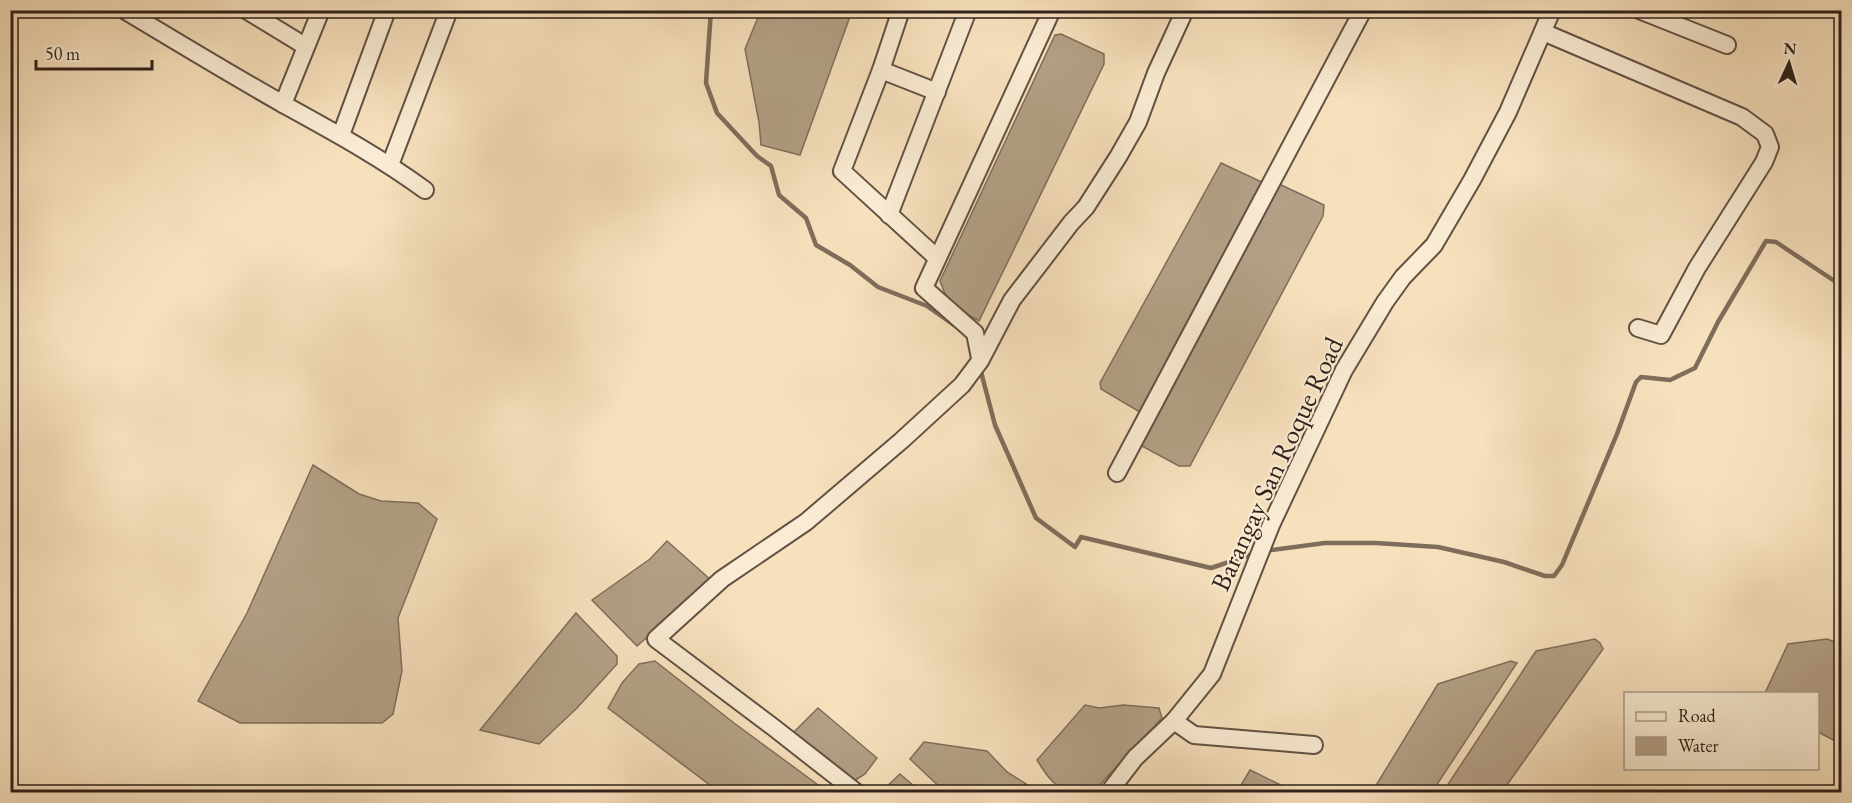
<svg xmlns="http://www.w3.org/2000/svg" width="1852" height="803" font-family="'EB Garamond',serif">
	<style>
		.water { fill: #b3a086; stroke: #7f6d5b; stroke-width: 1.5 }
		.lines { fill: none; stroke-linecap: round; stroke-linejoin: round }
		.stream { stroke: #7f6d5b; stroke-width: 4.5 }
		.minor-casing { stroke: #625144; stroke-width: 20 }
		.minor { stroke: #faecd4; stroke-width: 16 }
		.labels { text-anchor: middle; stroke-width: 4.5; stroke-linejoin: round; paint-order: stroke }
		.street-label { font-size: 27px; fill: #30211b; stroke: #faecd4 }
	</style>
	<rect width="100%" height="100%" fill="#f7e1bd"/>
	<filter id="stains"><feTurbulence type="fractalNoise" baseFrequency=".00333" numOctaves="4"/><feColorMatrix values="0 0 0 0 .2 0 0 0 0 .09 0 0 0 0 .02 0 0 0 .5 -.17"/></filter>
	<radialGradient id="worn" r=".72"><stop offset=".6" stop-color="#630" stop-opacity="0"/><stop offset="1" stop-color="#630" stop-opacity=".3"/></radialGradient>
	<g class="water">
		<path d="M761,10L852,11L800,155L761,145L759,122L745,49Z"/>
		<path d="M1061,34L1104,54V64L979,321L949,304L940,281L1055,35Z"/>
		<path d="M1221,163L1264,183L1145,410L1138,411L1101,389L1100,383Z"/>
		<path d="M1279,184L1324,205L1323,216L1190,466H1179L1140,445Z"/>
		<path d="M313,465L359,494L381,501L418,503L437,519L398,618L402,671L393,714L382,723H240L198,701L247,613Z"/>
		<path d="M667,541L712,581L637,646L592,600L650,559Z"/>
		<path d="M576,613L617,656V664L577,708L539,744L480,730Z"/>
		<path d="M1595,639L1600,643L1603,649L1502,792H1443L1536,651Z"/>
		<path d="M1827,639L1841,644V744L1818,732V694L1765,693L1788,644Z"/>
		<path d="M655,661L734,723L825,790L823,792H719L608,708L622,683L639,664Z"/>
		<path d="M1511,661L1517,663L1432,792H1372L1438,684Z"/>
		<path d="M1085,705L1099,708L1123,705L1159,708L1162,718L1093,792C1060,792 1054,788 1037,760Z"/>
		<path d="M818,708L877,758L865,774L854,781L793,733Z"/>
		<path d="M924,742L987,751L1007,772L1039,792H945L910,759Z"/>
		<path d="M1250,770L1295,792H1237Z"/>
		<path d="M900,774L921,792H881Z"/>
	</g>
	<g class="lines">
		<g class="stream">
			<path d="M711,10L706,83L717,113L757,156L771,166L779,195L806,218L816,245L850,265L878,287L927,306L954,325"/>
			<path d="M980,368L995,425L1036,518L1075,547L1081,537L1211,568L1256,553"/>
			<path d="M1265,551L1325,543H1376L1438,547L1504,562L1545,576H1554L1562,565L1617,434L1636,382L1641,377L1670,380L1695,368L1718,322L1766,241L1776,242L1842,286"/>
		</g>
		<g class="minor-casing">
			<g id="minor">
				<path d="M124,10C177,42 230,74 283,104C332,131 380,157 425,190"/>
				<path d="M246,10L305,46"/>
				<path d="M901,10L881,70L842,171L937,258"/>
				<path d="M1639,10L1727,45"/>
				<path d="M1543,32L1742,117L1765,134L1770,147L1764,162L1697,268L1661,335L1638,328"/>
				<path d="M881,70L937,92"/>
				<path d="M283,104L321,10"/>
				<path d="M341,135L387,10"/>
				<path d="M390,165L449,10"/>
				<path d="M889,215L968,10"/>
				<path d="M980,358L975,333L924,288L1052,10"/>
				<path d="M1117,473L1363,10"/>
				<path d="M1174,721L1194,735L1314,745"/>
				<path d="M856,792L773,727L656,639L722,579L806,522L901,441L962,385L980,361L1012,300L1071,223L1086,207L1118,157L1138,122L1156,73L1185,10"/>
				<path d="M1109,792L1135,758L1174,721L1212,674L1271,525L1344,370L1385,302L1403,277L1434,245L1472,180L1508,112L1552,10"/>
			</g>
		</g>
		<use href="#minor" class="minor"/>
	</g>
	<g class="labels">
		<g class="street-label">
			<text transform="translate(1277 464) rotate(-65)" y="9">Barangay San Roque Road</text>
		</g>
	</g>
	<rect width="1852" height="803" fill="none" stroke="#f7e1bd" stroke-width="36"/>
	<rect x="12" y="12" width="1828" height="779" fill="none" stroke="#30211b" stroke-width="3"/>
	<rect x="18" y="18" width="1816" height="767" fill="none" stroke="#30211b" stroke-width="1.5"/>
	<rect x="1624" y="692" width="195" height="78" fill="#faecd4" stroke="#a99b8a" stroke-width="1.5"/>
	<rect x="1636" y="712" width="30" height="9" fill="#faecd4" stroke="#a99b8a" stroke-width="1.5"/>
	<text x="1678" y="722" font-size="18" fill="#30211b">Road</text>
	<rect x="1636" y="737" width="30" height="18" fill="#b3a086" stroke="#a99b8a" stroke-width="1.5"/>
	<text x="1678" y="752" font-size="18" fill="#30211b">Water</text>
	<g transform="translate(1789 63) rotate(4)" stroke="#faecd4" stroke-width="4.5" paint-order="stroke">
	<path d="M0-4.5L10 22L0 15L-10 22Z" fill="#30211b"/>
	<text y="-9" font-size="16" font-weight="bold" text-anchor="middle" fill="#30211b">N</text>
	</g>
	<path d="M36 60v9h116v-9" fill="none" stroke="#30211b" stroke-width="3"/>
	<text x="45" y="60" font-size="18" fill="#30211b" stroke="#faecd4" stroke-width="4.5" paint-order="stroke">50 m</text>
	<rect width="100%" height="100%" filter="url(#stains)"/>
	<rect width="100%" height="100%" fill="url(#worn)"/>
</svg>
